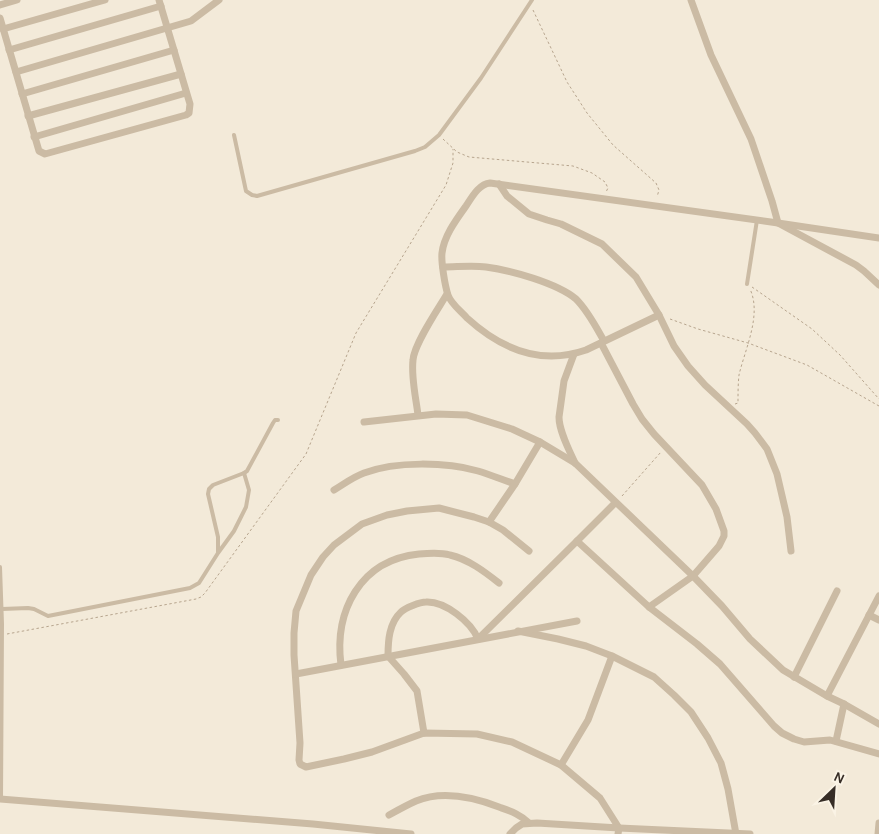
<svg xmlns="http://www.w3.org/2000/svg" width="879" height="834" font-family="Karla,sans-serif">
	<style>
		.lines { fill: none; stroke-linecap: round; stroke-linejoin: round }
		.path { stroke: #b7a58e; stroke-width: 1; stroke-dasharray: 2.5 2.5; stroke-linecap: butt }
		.service { stroke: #cbbba4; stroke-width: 4 }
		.minor { stroke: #cbbba4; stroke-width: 7 }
	</style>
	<rect width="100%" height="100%" fill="#f3ead9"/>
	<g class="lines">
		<g class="path">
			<path d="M533,10L567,82L587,113L613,145L656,183L659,190L657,197"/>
			<path d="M443,139L457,152L469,157L573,166L592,173L605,182L608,188L606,192"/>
			<path d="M752,287L812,329L840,355L879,399"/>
			<path d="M670,319L698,329L748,343L807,365L879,406"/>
			<path d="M735,404L738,403C738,394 738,384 739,375C745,349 762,315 750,289"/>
			<path d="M622,496L661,452"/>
			<path d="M7,634L196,599L201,597L205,593L306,454L356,333L446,185L453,163V149"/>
		</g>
		<g class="service">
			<path d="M234,135L246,191L252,195L257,196L415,151L425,147L439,135L481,78L532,0"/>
			<path d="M747,284L757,220"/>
			<path d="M218,552V537L208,494L209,489L213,485L244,473L247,471L273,423L275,420H278"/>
			<path d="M0,567L2,624L1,799"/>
			<path d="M2,609L28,608L34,609L48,616L190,588L199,583L218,553L234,531L246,507L249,490L244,473"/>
		</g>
		<g class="minor">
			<path d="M691,0L711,55L751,139L772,201L778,223L856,265L864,271L879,285"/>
			<path d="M0,5L17,0"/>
			<path d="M0,18L39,151L45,154L186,115L189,113L190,104L159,0"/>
			<path d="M3,29L105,0"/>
			<path d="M9,50L161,6"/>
			<path d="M16,72L191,21L219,0"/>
			<path d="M22,94L174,50"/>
			<path d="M28,116L181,74"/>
			<path d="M34,137L186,93"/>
			<path d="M499,184L507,196L529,214L547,220L561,224L602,244L636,277L659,315L674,346L688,366L705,385L747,424L755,433L767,449L777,474L787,517L791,551"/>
			<path d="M443,267C457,267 472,265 486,267C510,270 557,283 576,299C588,311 596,327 604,341"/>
			<path d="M659,315L586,350C540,366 501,349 467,318C461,311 451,304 448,295C445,286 441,262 442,253C444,236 456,220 466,206C472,197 479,184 490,183L778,223L879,238"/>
			<path d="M601,343L633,404L642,419L654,434L702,485L716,509L724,531V536L719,546L693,576L649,607"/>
			<path d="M574,354L564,381L559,417C559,431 569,450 575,463"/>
			<path d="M418,415C416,398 411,378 413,360C414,344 438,309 447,294"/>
			<path d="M364,422L436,414L467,415L512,429L540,442L575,463L693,576L722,606L750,639L783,670L827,696L844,704L879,724"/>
			<path d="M334,490C344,484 353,477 364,473C396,461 446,462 478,471C491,475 503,480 515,484"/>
			<path d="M489,522L515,484L540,442"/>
			<path d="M577,541L615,503"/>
			<path d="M529,551L503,530L489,522L474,517L439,508L407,511L387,515L362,524L334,545L323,557L311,575L296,611L294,633V655L300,743L299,760L300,764L306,767L344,759L372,752L424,733L477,734L512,742L561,765L600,798L619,828L618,834"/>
			<path d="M869,615L879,620"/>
			<path d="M518,631L558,639L586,646L612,656L654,677L674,695L691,712L708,738L721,763L728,789L736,834"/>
			<path d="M341,665C334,611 360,560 419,554C429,553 440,552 450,555C468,559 485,572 499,583"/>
			<path d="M296,674L577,621"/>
			<path d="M794,677L837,591"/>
			<path d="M827,696L879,596"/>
			<path d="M424,733L417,691L404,674L388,656C388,641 389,623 401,612C405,608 420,602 426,602C445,601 471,622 478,639L577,541L649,607L697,644L720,664L774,726L782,733L794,739L804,742L830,740L879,754"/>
			<path d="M836,741L844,704"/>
			<path d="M561,765L588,720L612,656"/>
			<path d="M0,799L313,824L411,834"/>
			<path d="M389,815C398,810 407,805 416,801C443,790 473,797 499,807C510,811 520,814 529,823"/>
			<path d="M510,834L516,828L522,824L537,823L619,828L750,834"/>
			<path d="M878,834L879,823"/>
		</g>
	</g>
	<g transform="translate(834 789) rotate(25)" stroke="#faf3e5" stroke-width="4" paint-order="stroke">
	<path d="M0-4L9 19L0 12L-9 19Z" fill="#362d26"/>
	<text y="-8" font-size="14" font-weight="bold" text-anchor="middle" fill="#362d26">N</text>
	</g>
</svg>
